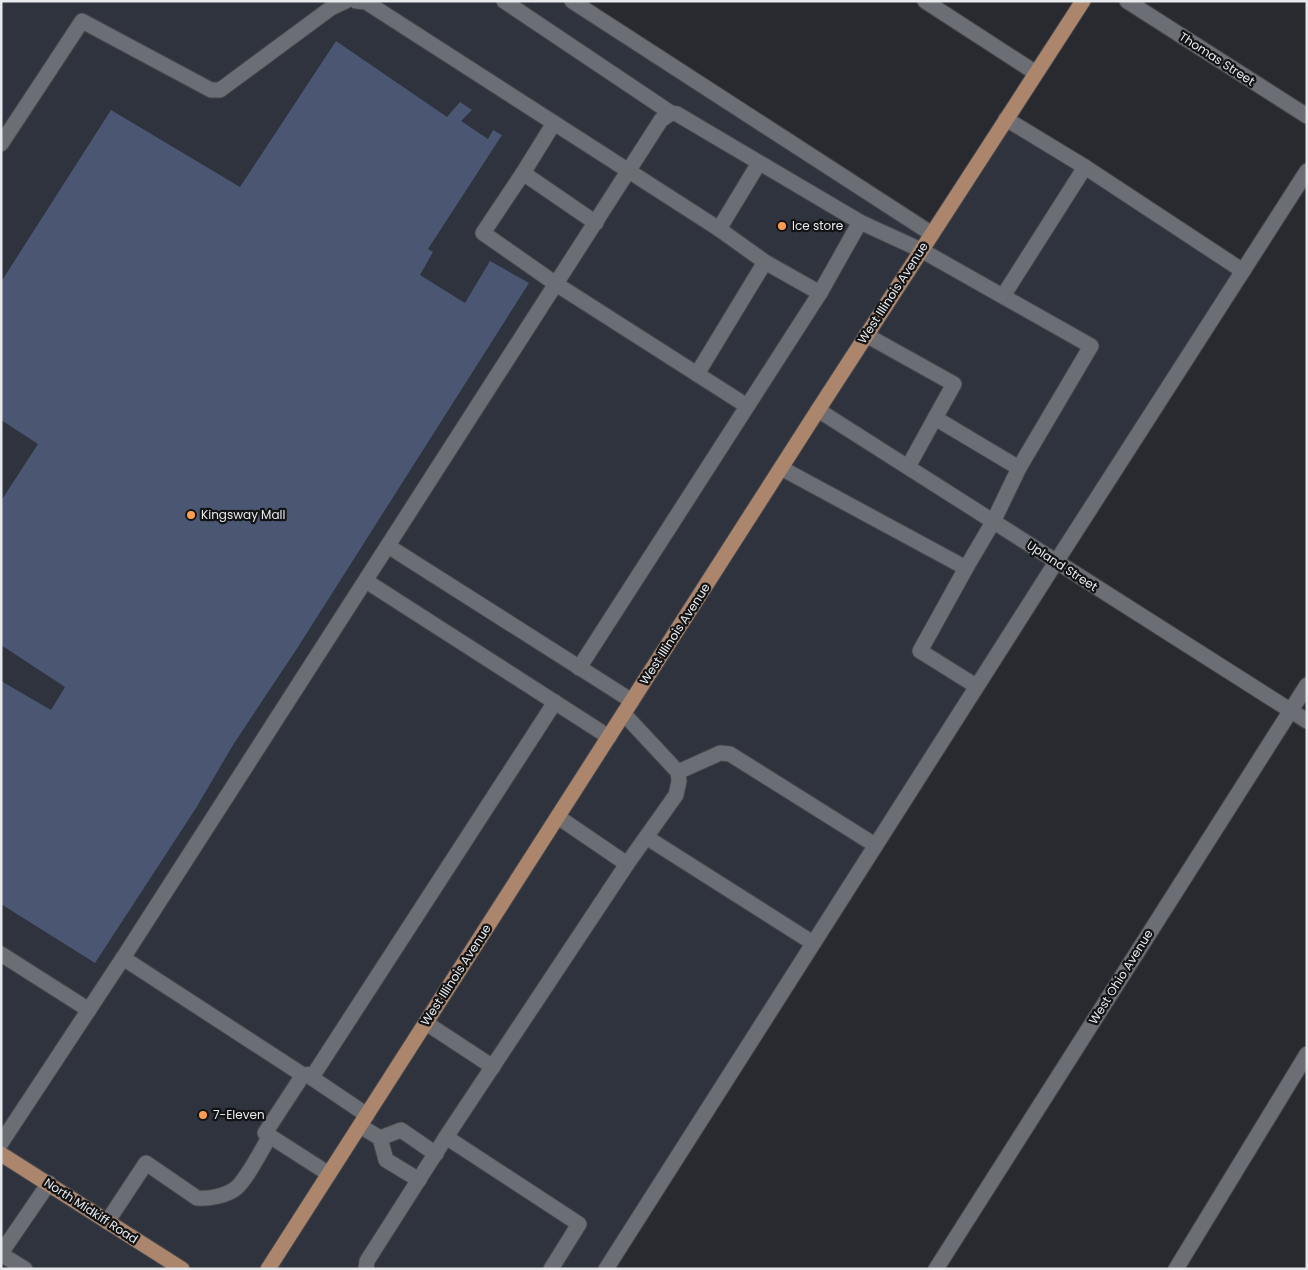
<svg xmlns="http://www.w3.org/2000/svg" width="1308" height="1270" font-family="Poppins,sans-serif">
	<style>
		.built { fill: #2e333e }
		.building { fill: #4b5772 }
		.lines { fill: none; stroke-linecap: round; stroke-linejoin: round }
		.minor-casing { stroke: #45464b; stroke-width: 17 }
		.major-casing { stroke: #45464b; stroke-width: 17 }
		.minor { stroke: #6b6e74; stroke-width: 15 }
		.major { stroke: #ab856c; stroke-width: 15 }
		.poi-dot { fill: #fc9e52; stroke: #121315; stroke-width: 2 }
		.labels { text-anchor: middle; stroke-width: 4.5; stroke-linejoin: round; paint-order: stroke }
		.street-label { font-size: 12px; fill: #e8e9ed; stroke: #121315 }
		.poi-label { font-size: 12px; fill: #e8e9ed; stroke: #121315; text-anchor: start }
	</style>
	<rect width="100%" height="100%" fill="#282a30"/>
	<path class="built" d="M1,1H579L927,228L999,116L1235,269L603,1269H1Z"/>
	<path class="building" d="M336,41L447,117L460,102L472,110L461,121L488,139L493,130L502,135L428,249L433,252L420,275L465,303L490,261L529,283L298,647L233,745L196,808L95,963L1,904V681L51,710L65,687L1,645V501L38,444L1,420V282L111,110L240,187Z"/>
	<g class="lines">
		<g class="minor-casing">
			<g id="minor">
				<path d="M356,1L366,2L719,229"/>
				<path d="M504,1L671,113L677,114L860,222"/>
				<path d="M572,1L932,234"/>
				<path d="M925,1L1036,73"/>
				<path d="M1127,1L1307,116"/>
				<path d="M1,144L82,21L211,90H220L331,8L346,1"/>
				<path d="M759,163L719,229L765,262"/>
				<path d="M1085,167L1243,271"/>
				<path d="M523,173L554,123"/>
				<path d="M596,223L523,173L483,233L556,284L747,406"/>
				<path d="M1003,296L1085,167L1006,119"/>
				<path d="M697,374L765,262L820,293"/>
				<path d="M818,410L1307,721"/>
				<path d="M908,467L935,418"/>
				<path d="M781,468L966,568L993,522L1019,468"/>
				<path d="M388,546L632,701"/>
				<path d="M966,568L920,651L976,686"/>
				<path d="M366,581L609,737"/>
				<path d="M579,668L820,293L860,222L921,250L1091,346L1019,468L935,418L954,384L866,335"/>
				<path d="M624,714L678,772L679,781L676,795L627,864"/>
				<path d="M678,772L720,753L730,754L875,845"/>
				<path d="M646,837L813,943"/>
				<path d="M1,954L89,1010"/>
				<path d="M123,958L661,120L671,113"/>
				<path d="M426,1023L493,1067"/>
				<path d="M303,1075L265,1133L329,1174"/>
				<path d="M309,1076L367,1115"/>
				<path d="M360,1126L380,1138L386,1160L419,1180"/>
				<path d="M446,1137L627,864L558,817"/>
				<path d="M380,1138L401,1130L436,1154"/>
				<path d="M1,1143L123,958L303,1075L314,1074L555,702"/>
				<path d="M107,1222L146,1163L197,1198C209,1199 225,1196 235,1189C246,1181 262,1149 270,1136"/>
				<path d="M1,1253L49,1183"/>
				<path d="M1,1254L25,1269"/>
				<path d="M366,1269L367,1261L446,1137L579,1224L551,1269"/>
				<path d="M606,1269L1056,562L1307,171"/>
				<path d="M936,1269L1307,685"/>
				<path d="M1176,1269L1307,1054"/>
			</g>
		</g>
		<g class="major-casing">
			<g id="major">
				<path d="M1,1154L182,1269"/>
				<path d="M268,1269L818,410L1083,1"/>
			</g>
		</g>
		<use href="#minor" class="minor"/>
		<use href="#major" class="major"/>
	</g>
	<g class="poi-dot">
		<circle cx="782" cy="226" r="5"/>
		<circle cx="191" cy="515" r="5"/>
		<circle cx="203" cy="1115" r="5"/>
	</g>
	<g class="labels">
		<g class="street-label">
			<text transform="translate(1217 59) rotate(33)" y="4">Thomas Street</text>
			<text transform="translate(893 293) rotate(-57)" y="4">West Illinois Avenue</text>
			<text transform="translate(1062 566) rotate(33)" y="4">Upland Street</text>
			<text transform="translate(675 634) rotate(-57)" y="4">West Illinois Avenue</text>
			<text transform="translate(456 975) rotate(-57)" y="4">West Illinois Avenue</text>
			<text transform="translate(1121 977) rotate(-58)" y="4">West Ohio Avenue</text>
			<text transform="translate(91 1211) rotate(33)" y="4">North Midkiff Road</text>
		</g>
		<g class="poi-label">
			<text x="792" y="230">Ice store</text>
			<text x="201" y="519">Kingsway Mall</text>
			<text x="213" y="1119">7-Eleven</text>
		</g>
	</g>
	<rect width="1308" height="1270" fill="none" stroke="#e8e9ed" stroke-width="5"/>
</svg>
